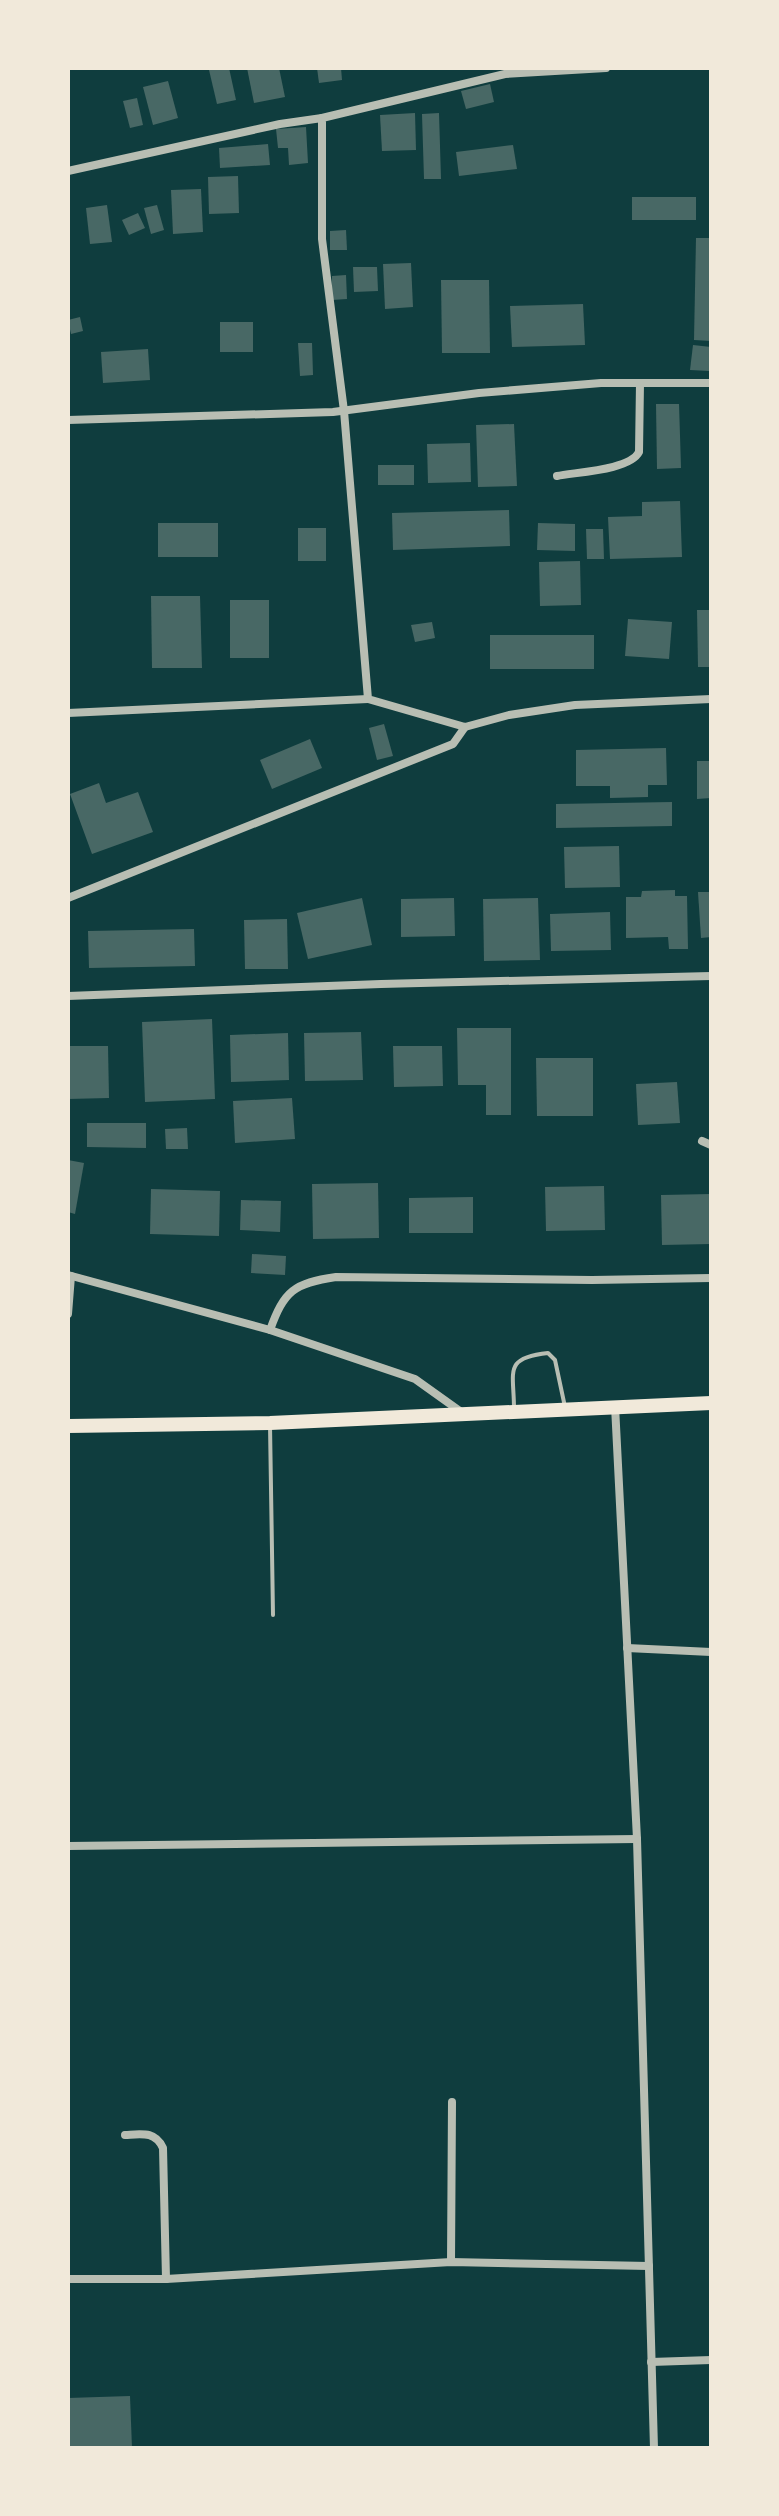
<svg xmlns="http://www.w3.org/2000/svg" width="779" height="2516" font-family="Arial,sans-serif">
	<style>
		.building { fill: #486865 }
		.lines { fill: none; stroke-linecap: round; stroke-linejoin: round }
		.service { stroke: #b8beb3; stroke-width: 4 }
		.minor { stroke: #b8beb3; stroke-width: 8 }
		.primary { stroke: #f1e9da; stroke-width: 14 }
	</style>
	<rect width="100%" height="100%" fill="#0f3d3e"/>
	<g class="building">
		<path d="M219,68H229L236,100L217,104L209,70Z"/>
		<path d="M247,68H279L285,97L254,103Z"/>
		<path d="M317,68H341L342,80L319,83Z"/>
		<path d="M168,81L178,118L153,125L143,87Z"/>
		<path d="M490,84L494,102L466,109L461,91Z"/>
		<path d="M137,98L143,125L130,128L123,101Z"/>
		<path d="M415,113L416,150L382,151L380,115Z"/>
		<path d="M439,113L441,179H424L422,114Z"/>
		<path d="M306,127L308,163L289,165L288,148H278L276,129Z"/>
		<path d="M268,144L270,165L220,168L219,148Z"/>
		<path d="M513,145L517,169L459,176L456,152Z"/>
		<path d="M238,176L239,213L209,214L208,177Z"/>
		<path d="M201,189L203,232L173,234L171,190Z"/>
		<rect x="632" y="197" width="64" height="23"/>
		<path d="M107,205L112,242L90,244L86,208Z"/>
		<path d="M157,205L164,230L151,234L144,208Z"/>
		<path d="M138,213L145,228L129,235L122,220Z"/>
		<path d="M346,230L347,250H330V231Z"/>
		<path d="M696,238H711V341L694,340Z"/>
		<path d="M411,263L413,307L385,309L383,264Z"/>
		<path d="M353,267H377L378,291L354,292Z"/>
		<path d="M346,275L347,299L332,300V276Z"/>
		<path d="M441,280H489L490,353H442Z"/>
		<path d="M583,304L585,345L512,347L510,306Z"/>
		<path d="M80,317L83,331L71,334L68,320Z"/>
		<rect x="220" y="322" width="33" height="30"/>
		<path d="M298,343H312L313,375L300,376Z"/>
		<path d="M693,345L711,347L709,371L690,370Z"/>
		<path d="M148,349L150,380L103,383L101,352Z"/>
		<path d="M656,404H679L681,468L657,469Z"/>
		<path d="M514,424L517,486L478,487L476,425Z"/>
		<path d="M470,443L471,482L428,483L427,444Z"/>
		<rect x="378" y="465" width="36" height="20"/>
		<path d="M680,501L682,557L610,559L608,517L642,516V502Z"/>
		<path d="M509,510L510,546L393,550L392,513Z"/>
		<rect x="158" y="523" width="60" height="34"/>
		<path d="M538,523L575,524V551L537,550Z"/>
		<rect x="298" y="528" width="28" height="33"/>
		<path d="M586,529H603L604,559H587Z"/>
		<path d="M580,561L581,605L540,606L539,562Z"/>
		<path d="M151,596H200L202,668H152Z"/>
		<rect x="230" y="600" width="39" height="58"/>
		<path d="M697,610H711V667H698Z"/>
		<path d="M628,619L672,622L669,659L625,656Z"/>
		<path d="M432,622L435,638L415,642L411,625Z"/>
		<rect x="490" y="635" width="104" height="34"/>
		<path d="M384,724L393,756L377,760L369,728Z"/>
		<path d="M310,739L322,768L272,789L260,760Z"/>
		<path d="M666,748L667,785H648V797L610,798V786H576V750Z"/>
		<path d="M697,761H711V798L697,799Z"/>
		<path d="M99,783L106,803L138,792L153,832L92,854L70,794Z"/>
		<path d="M672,802V826L556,828V804Z"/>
		<path d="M619,846L620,887L565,888L564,847Z"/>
		<path d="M675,890V896H687L688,949H669L668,937L626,938V897H641L642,891Z"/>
		<path d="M698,892H711V937L701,938Z"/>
		<path d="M362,898L372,945L308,959L297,913Z"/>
		<path d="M454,898L455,936L401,937V899Z"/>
		<path d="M538,898L540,960L484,961L483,899Z"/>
		<path d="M610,912L611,950L551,951L550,914Z"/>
		<path d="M287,919L288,969H245L244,920Z"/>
		<path d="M194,929L195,966L89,968L88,931Z"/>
		<path d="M212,1019L215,1099L145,1102L142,1022Z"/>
		<path d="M457,1028H511V1115H486V1085H458Z"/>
		<path d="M361,1032L363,1080L305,1081L304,1033Z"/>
		<path d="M288,1033L289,1080L231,1082L230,1035Z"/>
		<path d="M68,1046H108L109,1098L68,1099Z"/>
		<path d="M393,1046H442L443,1086L394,1087Z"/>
		<path d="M536,1058H593V1116H537Z"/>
		<path d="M677,1082L680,1123L638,1125L636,1084Z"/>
		<path d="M292,1098L295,1139L235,1143L233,1101Z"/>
		<path d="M87,1123H146V1148L87,1147Z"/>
		<path d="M187,1128L188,1149H166L165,1129Z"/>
		<path d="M68,1160L84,1163L75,1214L68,1212Z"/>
		<path d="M378,1183L379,1238L313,1239L312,1184Z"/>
		<path d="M604,1186L605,1230L546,1231L545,1187Z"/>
		<path d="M151,1189L220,1191L219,1236L150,1234Z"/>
		<path d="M711,1194V1244L662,1245L661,1195Z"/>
		<path d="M473,1197V1233H409V1198Z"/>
		<path d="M241,1200L281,1201L280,1232L240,1230Z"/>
		<path d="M252,1254L286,1256L285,1275L251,1273Z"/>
		<path d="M130,2396L132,2448H68V2398Z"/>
	</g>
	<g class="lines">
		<g class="service">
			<path d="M514,1409C514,1371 503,1358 548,1353L555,1360L565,1407"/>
			<path d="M270,1425L273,1615"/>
		</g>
		<g class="minor">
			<path d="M606,68L505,74L322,118V239L344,411L368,699L465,727L509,715L575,705L711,699"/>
			<path d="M68,171L280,124L322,118"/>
			<path d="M68,420L333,412L479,393L601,383H711"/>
			<path d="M557,476C577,472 630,470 639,452L640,383"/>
			<path d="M68,713L368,699"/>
			<path d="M68,898L453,744L465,727"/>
			<path d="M68,996L381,984L711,976"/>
			<path d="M702,1141L711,1145"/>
			<path d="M68,1275L270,1330L415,1379L464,1414"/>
			<path d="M68,1314L71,1276"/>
			<path d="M270,1330C284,1291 294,1283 336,1277L592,1280L711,1278"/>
			<path d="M615,1406L637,1839L654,2448"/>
			<path d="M627,1648L711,1652"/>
			<path d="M68,1846L637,1839"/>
			<path d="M125,2135C142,2134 155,2131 163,2148L166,2279"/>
			<path d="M451,2262L452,2102"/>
			<path d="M68,2279H166L451,2262L649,2266"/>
			<path d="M651,2362L711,2360"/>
		</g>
		<path class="primary" d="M68,1426L270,1423L711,1403"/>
	</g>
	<rect width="779" height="2516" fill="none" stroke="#f1e9da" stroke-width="140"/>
</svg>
